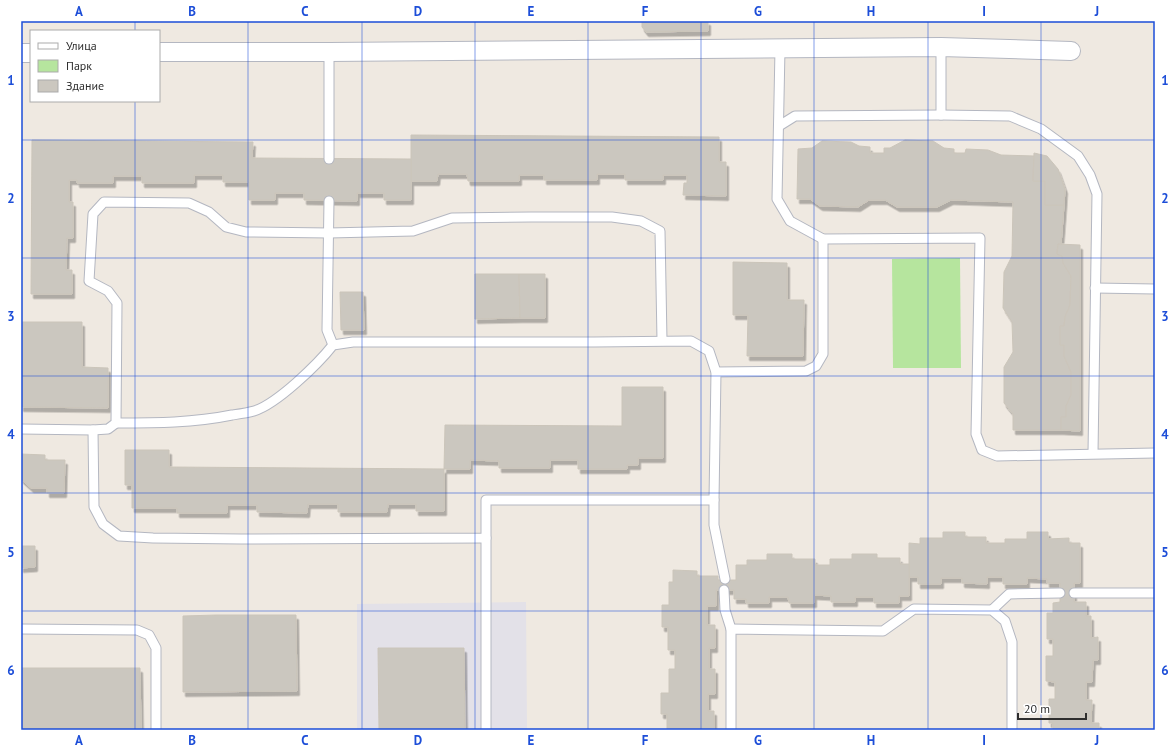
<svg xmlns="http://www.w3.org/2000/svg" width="1176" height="751" font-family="'PT Sans',sans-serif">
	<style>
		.industrial { fill: #e3e1e8 }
		.green { fill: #b6e59e }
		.building { fill: #cbc7bf; stroke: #cbc5ba; filter: url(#shadow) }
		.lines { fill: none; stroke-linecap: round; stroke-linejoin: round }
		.service-casing { stroke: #b4b7c1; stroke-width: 11 }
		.minor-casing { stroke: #b4b7c1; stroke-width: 20 }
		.service { stroke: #fff; stroke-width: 9 }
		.minor { stroke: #fff; stroke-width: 18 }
		.grid { fill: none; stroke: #1d4ed8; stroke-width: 1; stroke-opacity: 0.55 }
		.neatline { fill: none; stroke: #1d4ed8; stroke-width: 1.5 }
		.grid-label { font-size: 13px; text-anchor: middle; font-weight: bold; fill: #1d4ed8 }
	</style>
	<defs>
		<filter id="shadow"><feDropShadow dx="2.5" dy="4.5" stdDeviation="0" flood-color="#0004"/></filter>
	</defs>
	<rect width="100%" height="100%" fill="#efe9e1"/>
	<path class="industrial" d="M526,602L527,730H357V604Z"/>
	<path class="green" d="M960,258L961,368H893L892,259Z"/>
	<g class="building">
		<path d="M642,21H708V31L646,32L642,27Z"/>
		<path d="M411,135L719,137V162H726V196L683,195L684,183H687V175H663V180H625V174H597V180H544V175H519V181H468L467,174H438L437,181H411Z"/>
		<path d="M32,140L253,142L252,158L411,159V200H384V193H357V201L304,200V193H275V200H249V182H223V175H194V183H142V176H113V183H77V180H69V202H73V238H67L66,270H72V294H31Z"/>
		<path d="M905,140L933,141L944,148L954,149V153H965L966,149L988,150L1001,155L1034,156L1033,181H1045V205H1064L1061,245L1058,244L1057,254L1062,256L1063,263L1071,276L1070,305L1065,317L1064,326H1060V345H1064V356L1071,372V395L1066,406V417H1061V430H1013V414L1004,403V367L1013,352L1012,322L1003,308L1004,272L1012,256L1013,202L951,200L937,207H897L885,200H869L858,207L820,206L810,199H797L798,149L812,148L822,141L851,142L859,146L870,147V153H884V148H890Z"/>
		<path d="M1034,153L1047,156L1058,169L1065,189L1064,205H1045V181H1033Z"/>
		<path d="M1058,244L1080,245V431L1061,430V417H1066V406L1071,395V372L1064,356V345H1060V326H1064L1065,317L1070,305L1071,276L1063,263L1062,256L1057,254Z"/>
		<path d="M733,262L787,263V300H804L803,356H747L748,315H733Z"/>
		<path d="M475,274H519L520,318L475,319Z"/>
		<path d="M519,274H545V318H520Z"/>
		<path d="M340,292H363L364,330H341Z"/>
		<path d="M21,322H82V367L108,368V408L21,407Z"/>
		<path d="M622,387H663V458H638V465H627V469H578V460H550V468H499V461L470,460V469H444L445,425L622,426Z"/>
		<path d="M125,450H169V467L444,469V511H416V504H388L387,512H338V504H308L307,513L257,512V505H227V513H177V508H132V485H125Z"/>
		<path d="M21,454L45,455V460H65L64,493H47V488H31L21,479Z"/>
		<path d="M943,532H965V537H986V543H1005V539H1027V532H1048V539L1069,538V543H1080V583H1074V602H1086V616H1091V638L1098,637V660H1093L1092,682H1086V700H1092L1091,723H1099V730H1053V723H1049V699H1055V682L1046,681V656H1053V639H1047V613H1053V603L1060,602V583H1047V579L1027,578V584H1003V577H987V584L962,583V578H941V584H918V577H909V543L920,544V538H943Z"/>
		<path d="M21,546H35V567L21,568Z"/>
		<path d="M767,554H792V559H815V565H830V559H852V554H877V558H900V564H909V596H899V603H874V597H855V602H831V596L814,595V603H789L788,597H769V603H746V599H734V590H716V606H707V625H715V648H709V669H715V694H708V711H714V730H667V714H661V693H669V669H675V650H668V627H662V605H669V582H673V570L697,571V576H718V580H736V565H747V560H767Z"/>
		<path d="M216,615H296L297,691L183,692V616Z"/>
		<path d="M378,648H464L465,730H379Z"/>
		<path d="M21,668H140L141,730H21Z"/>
	</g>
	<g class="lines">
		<g class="service-casing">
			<g id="service">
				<path d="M941,47V115"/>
				<path d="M780,49L777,199L790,221L823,239L980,238L976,434L982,450L997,456L1155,453"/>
				<path d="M779,126L795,116L941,115L1010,116L1041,129L1078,156L1090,175L1097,194L1093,453"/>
				<path d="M329,159V52"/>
				<path d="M329,201L327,330L333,345"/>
				<path d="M1095,288L1155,289"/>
				<path d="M716,372L806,371L816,366L823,354V239"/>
				<path d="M116,423C156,423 193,423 232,415C239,414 247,413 254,411C277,404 318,364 333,345L353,342H594L691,341L709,351L716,372L714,500"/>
				<path d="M21,429L93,430L108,429L116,423L117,303L108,291L89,281L93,214L104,202L189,203L209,212L226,227L246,232L329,233L413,231L452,218L531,217H612L641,221L660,231L662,340"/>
				<path d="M93,430L94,507L103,524L119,536L153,538L241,539L486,538V500H714V525L725,579"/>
				<path d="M486,538V730"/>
				<path d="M724,590L725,610L731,629"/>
				<path d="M1074,593H1155"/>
				<path d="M992,610L1009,594L1060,593"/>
				<path d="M21,629L137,630L149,635L156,648V730"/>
				<path d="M731,730V629L883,631L914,609L992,610L1005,621L1012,642V730"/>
			</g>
		</g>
		<g class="minor-casing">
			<g id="minor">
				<path d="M159,52H329L941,47L1071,51"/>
				<path d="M21,53H31"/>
			</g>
		</g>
		<use href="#service" class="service"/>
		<use href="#minor" class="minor"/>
	</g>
	<path class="grid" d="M135,21V31M248,21V730M362,21V730M475,21V730M588,21V730M701,21V730M814,21V730M928,21V730M1041,21V730M135,101V730M21,140H1155M21,258H1155M21,376H1155M21,493H1155M21,611H1155"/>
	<rect width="1176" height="751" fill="none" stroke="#ffffff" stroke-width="44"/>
	<rect x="30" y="30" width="130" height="72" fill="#ffffff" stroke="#ababab"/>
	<rect x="38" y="43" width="20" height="6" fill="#ffffff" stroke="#ababab"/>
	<text x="66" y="50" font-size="12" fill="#2e2e2e">Улица</text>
	<rect x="38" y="60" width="20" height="12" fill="#b6e59e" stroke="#ababab"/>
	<text x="66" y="70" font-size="12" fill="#2e2e2e">Парк</text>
	<rect x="38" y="80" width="20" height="12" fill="#cbc7bf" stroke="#ababab"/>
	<text x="66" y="90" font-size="12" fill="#2e2e2e">Здание</text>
	<path d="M1018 713v6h68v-6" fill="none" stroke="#2e2e2e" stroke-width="2"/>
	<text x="1024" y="713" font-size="12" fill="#2e2e2e" stroke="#ffffff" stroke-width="3" paint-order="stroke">20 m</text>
	<rect x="22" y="22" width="1132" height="707" class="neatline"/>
	<g class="grid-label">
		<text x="79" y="16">A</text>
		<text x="192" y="16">B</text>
		<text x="305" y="16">C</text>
		<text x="418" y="16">D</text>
		<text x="531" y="16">E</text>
		<text x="645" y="16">F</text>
		<text x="758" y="16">G</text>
		<text x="871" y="16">H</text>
		<text x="984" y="16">I</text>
		<text x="1097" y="16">J</text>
		<text x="11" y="85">1</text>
		<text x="1165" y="85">1</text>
		<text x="11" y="203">2</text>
		<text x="1165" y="203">2</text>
		<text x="11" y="321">3</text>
		<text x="1165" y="321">3</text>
		<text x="11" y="439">4</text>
		<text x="1165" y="439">4</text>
		<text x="11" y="557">5</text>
		<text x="1165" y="557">5</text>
		<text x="11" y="675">6</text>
		<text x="1165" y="675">6</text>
		<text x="79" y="745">A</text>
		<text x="192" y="745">B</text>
		<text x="305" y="745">C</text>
		<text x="418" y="745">D</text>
		<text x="531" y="745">E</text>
		<text x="645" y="745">F</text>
		<text x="758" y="745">G</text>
		<text x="871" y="745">H</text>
		<text x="984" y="745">I</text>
		<text x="1097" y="745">J</text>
	</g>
</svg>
